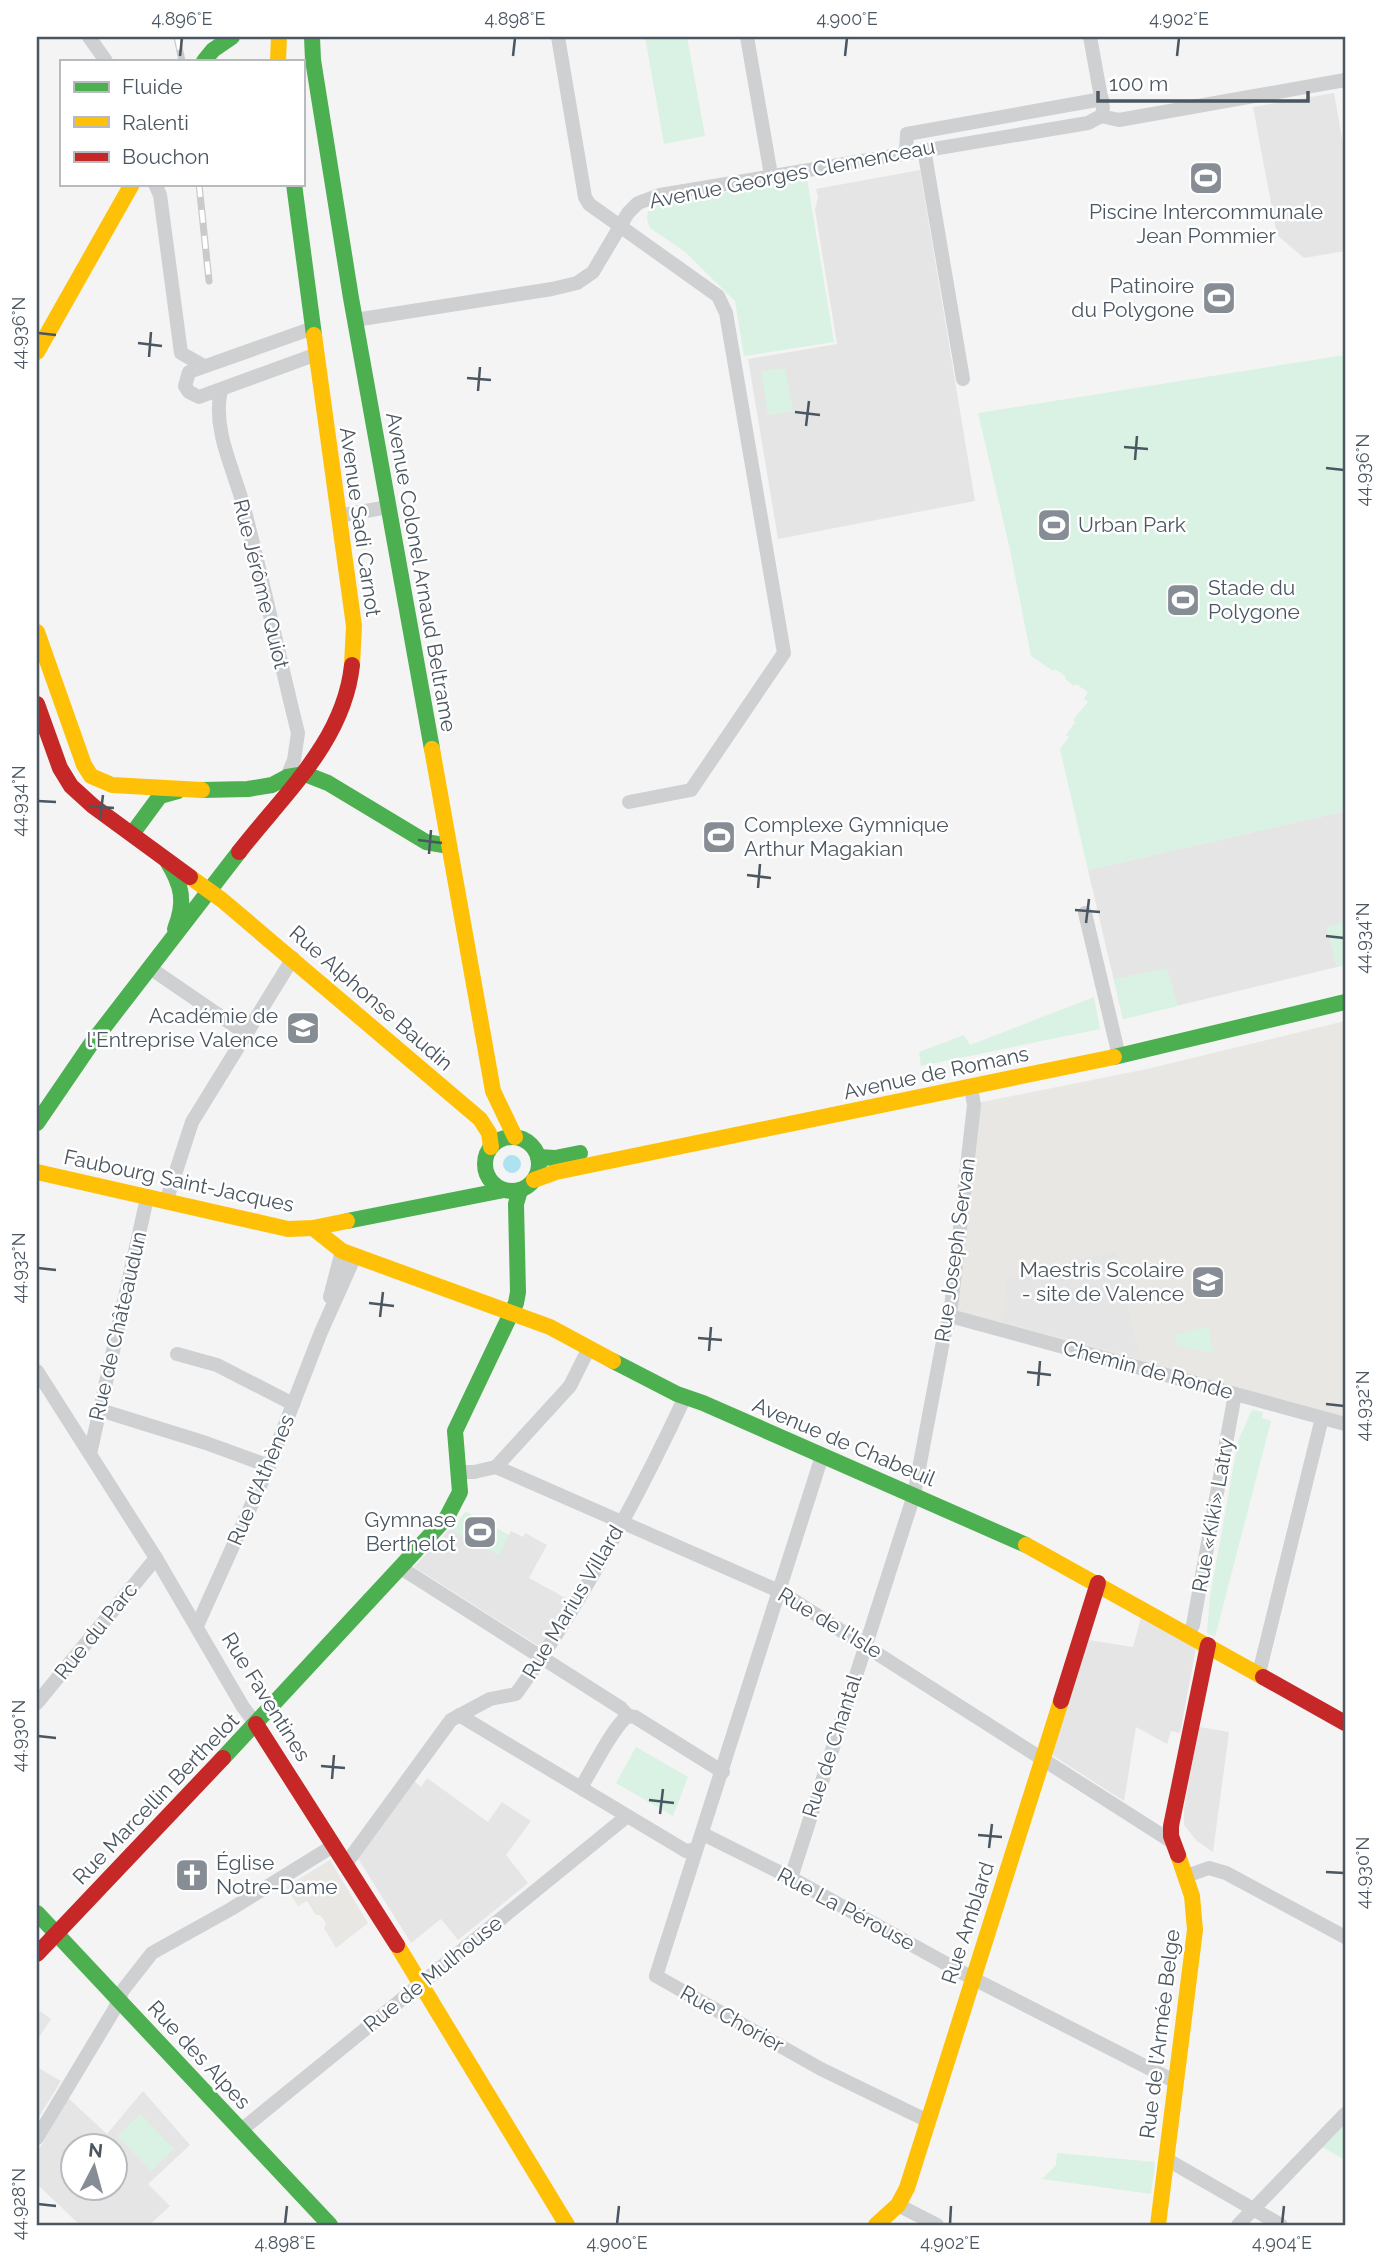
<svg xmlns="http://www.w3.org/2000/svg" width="1382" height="2262" font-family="Raleway,sans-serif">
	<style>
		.commercial { fill: #e8e7e3 }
		.education { fill: #e6e5e6; fill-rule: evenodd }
		.green { fill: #d9f2e3 }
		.water { fill: #aee2f0 }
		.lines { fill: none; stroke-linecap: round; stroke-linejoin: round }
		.street { stroke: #ced0d2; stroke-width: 14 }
		.fast { stroke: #4caf50; stroke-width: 16 }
		.slow { stroke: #ffc107; stroke-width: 16 }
		.jam { stroke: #c62828; stroke-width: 16 }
		.rail-casing { stroke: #c9cacc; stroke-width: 7 }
		.rail { stroke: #fff; stroke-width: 4.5; stroke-dasharray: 13; stroke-linecap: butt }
		.ticks { fill: none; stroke: #4a5661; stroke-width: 2.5 }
		.labels { text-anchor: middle; stroke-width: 5; stroke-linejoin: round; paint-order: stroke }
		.street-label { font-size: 21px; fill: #4a5661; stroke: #fff }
		.poi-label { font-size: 21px; fill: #4a5661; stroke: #fff; text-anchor: end }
		.neatline { fill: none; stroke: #4a5661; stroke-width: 2.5 }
		.ticks-label { font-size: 18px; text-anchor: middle; fill: #4a5661 }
	</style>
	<rect width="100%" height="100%" fill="#f4f4f4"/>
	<g class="commercial">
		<path d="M1345,1021V1420L956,1313L977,1103L1147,1069Z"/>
		<path d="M330,1860L368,1923L336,1948L324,1928L326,1923L320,1915H316L307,1901L298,1906L286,1887Z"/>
	</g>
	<g class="education">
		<path d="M1334,93L1345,154V251L1304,258L1277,235L1253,107Z"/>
		<path d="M920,170L975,501L778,539L748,359L837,344L815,210L818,197L816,189Z"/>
		<path d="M1345,811V965L1123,1019L1088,870Z"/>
		<path d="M1115,1252L1140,1358L1003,1322L1007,1277Z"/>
		<path d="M466,1512L509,1535L511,1531L523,1537L525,1533L547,1545L529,1578L571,1601L565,1613L561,1612L553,1628L549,1629L544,1644L537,1645L414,1567Z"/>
		<path d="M1141,1618L1196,1648L1180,1733L1171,1731L1167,1744L1136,1727L1124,1801L1052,1755L1088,1640L1133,1647Z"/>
		<path d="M1199,1727L1229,1732L1213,1852L1197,1841L1184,1825V1809Z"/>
		<path d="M427,1778L488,1822L502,1802L531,1821L506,1855L528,1883L458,1940L441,1919L411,1943L357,1857L413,1780L421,1787Z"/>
		<path d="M37,2009L51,2019L37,2040Z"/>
		<path d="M37,2067L61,2081L37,2120Z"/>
		<path d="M143,2091L190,2145L148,2184L170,2206L149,2225H80L37,2184V2153L68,2098L107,2134ZM74,2146H116V2188H74Z"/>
	</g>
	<g class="green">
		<path d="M645,37H687L705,136L664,144Z"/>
		<path d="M807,179L834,342L744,356L735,301L684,251L650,228L647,219L648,212L652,207L667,202Z"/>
		<path d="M1345,355V811L1088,870L1060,749L1069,737L1066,735L1075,722L1073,720L1088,702L1084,699L1088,692L1076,684L1074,686L1065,679L1066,677L1055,669L1053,671L1031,656L1009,545L978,413Z"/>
		<path d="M785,368L793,411L768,415L761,371Z"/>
		<path d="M1345,922V965L1337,967L1326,927Z"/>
		<path d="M1167,968L1178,1006L1123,1019L1114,979Z"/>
		<path d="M1094,997L1100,1029L921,1066L919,1052L964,1035L970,1045Z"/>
		<path d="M1208,1326L1214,1353L1177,1346L1175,1335Z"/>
		<path d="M1252,1410L1263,1412L1262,1418L1271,1421L1215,1637L1207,1633L1210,1597L1238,1441Z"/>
		<path d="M466,1512L509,1535L499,1555L450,1529Z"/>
		<path d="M636,1747L688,1777L673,1816L616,1783Z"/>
		<path d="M140,2114L174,2149L151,2171L117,2136Z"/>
		<path d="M1345,2114V2160L1317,2144Z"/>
		<path d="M1057,2153L1155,2162L1151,2194L1042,2179L1056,2165Z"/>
	</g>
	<circle class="water" cx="512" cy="1164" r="9"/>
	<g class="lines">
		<g class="street">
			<path d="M89,37L106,61"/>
			<path d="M558,37L585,197L589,204L718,296L726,313L784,653L691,790L629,802"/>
			<path d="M747,37L771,175"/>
			<path d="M1090,37L1103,108"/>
			<path d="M1101,116L1119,120L1345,80"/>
			<path d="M924,149L963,379"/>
			<path d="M906,152L907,134L1102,99"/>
			<path d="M155,184L160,195L181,353L204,366"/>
			<path d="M355,320L552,289L577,283L593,272L628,213L638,203L660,195L1088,123L1101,116"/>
			<path d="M313,328L189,372L185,386L189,392L199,397L317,354"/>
			<path d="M221,390C212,428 233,468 243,504C263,580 279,657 298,733L294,760L287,777"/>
			<path d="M338,516L388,507"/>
			<path d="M1085,913L1119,1056"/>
			<path d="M150,968L245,1033"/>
			<path d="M166,1202L192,1122L293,958"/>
			<path d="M330,1297L342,1251"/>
			<path d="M950,1316L1345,1424"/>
			<path d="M177,1354L217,1365L293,1404"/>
			<path d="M37,1371L156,1558L243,1707L256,1724"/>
			<path d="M100,1410L206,1443L269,1466"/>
			<path d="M90,1454L147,1198"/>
			<path d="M822,1456L656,1976L821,2069L928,2121"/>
			<path d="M496,1467L570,1386L589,1348"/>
			<path d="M458,1472H474L496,1467L779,1591L1174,1843"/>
			<path d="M401,1568L621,1708L628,1716"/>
			<path d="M197,1626L269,1466L321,1332L355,1256"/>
			<path d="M1188,1635L1193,1625L1235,1394"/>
			<path d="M1259,1673L1322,1418"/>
			<path d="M37,1703L156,1558"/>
			<path d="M459,1715L686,1851L696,1849"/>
			<path d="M628,1716L635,1717L723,1772"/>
			<path d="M584,1790L583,1784C593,1768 614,1725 628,1716"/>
			<path d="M703,1834L791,1878L972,1978L1176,2082"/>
			<path d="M345,1865L451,1720L490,1699L516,1694C582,1602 637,1500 685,1397"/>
			<path d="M1186,1876L1209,1868L1226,1873L1345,1937"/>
			<path d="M791,1878L914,1495L944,1336L950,1316L974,1105L971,1088"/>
			<path d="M240,2131L626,1817"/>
			<path d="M37,2138L114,2010L123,1990L152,1953L231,1909L333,1846"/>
			<path d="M1166,2159L1281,2225"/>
			<path d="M898,2205L937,2225"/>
			<path d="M1238,2225L1345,2114"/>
		</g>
		<g class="fast">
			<path d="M312,37L313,60L351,298L432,749"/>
			<path d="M204,61L213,50L232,37"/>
			<path d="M294,184L314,335"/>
			<path d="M202,790L248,789L272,785L287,777L305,774L328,783L426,842L449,846"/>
			<path d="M132,834L160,796L178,791"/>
			<path d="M167,861C182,885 186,902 175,929"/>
			<path d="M1114,1057L1345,1002"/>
			<path d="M37,1123L91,1044L239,852"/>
			<circle cx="512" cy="1164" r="27"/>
			<path d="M538,1157L555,1158L580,1153"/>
			<path d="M347,1221L504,1190"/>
			<path d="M613,1361L677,1394L703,1403L1026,1545"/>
			<path d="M223,1758L447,1517L460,1492L455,1431L516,1303L518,1292L516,1204L520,1190"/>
			<path d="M37,1913L330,2225"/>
		</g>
		<g class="slow">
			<path d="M278,61L279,37"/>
			<path d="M314,335L354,626L352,665"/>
			<path d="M37,352L132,184"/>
			<path d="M37,632L84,765L91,776L112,785L202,790"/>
			<path d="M432,749L493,1091L515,1137"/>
			<path d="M190,877L222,900L480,1119L489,1133L491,1147"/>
			<path d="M37,1172L288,1229L313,1228L347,1221"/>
			<path d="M534,1180L556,1172L1114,1057"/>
			<path d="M313,1228L342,1251L550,1327L613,1361"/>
			<path d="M1026,1545L1263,1677"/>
			<path d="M397,1945L567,2225"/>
			<path d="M876,2225L898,2205L907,2188L1061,1701"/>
			<path d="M1158,2225L1195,1930L1192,1896L1178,1855"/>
		</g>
		<g class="jam">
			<path d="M37,704L60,768L71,786L93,806L190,877"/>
			<path d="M239,852C284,794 344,741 352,665"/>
			<path d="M1263,1677L1345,1723"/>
			<path d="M1061,1701L1098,1583"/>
			<path d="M256,1724L397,1945"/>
			<path d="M1178,1855L1171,1836V1826L1208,1645"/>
			<path d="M37,1954L223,1758"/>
		</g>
		<g class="rail-casing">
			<g id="rail">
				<path d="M177,37L182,61"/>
				<path d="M199,184L209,281"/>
			</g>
		</g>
		<use href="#rail" class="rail"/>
	</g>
	<path class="ticks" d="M180,56L182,38M513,56L515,38M845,56L847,38M1177,56L1179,38M38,333L56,335M138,343L162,346M149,357L151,332M467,378L491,380M478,391L480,367M795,412L820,415M806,426L809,401M1124,447L1148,449M1135,460L1137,436M1326,468L1344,470M38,801L56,802M89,806L114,808M100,819L103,795M418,840L442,843M429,854L431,830M747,875L771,878M758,888L760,864M1075,910L1100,912M1086,923L1089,899M1326,936L1344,938M38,1268L56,1270M369,1303L394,1306M380,1317L383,1292M698,1338L722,1340M709,1351L711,1327M1027,1372L1051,1375M1038,1386L1040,1361M1326,1404L1344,1406M38,1736L56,1738M321,1766L345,1768M332,1779L334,1755M649,1800L674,1803M660,1814L663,1789M978,1835L1002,1837M989,1848L992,1824M1326,1872L1344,1873M38,2204L56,2206M285,2224L287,2206M617,2224L619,2206M950,2224L951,2206M1282,2224L1284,2206"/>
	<defs>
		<g id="stadium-square" transform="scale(1.75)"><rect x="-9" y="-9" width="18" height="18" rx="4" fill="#868d94" stroke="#fff"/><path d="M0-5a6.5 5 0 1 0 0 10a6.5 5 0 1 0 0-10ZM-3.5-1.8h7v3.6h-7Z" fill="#fff"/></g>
		<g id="university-square" transform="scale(1.75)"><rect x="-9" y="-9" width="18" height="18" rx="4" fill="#868d94" stroke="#fff"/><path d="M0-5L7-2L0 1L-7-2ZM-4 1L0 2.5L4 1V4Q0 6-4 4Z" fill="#fff"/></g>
		<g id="church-square" transform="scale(1.75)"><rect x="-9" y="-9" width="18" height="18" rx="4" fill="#868d94" stroke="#fff"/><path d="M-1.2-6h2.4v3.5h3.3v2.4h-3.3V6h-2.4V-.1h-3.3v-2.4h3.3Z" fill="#fff"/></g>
	</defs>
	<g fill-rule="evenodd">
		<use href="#stadium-square" x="1206" y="178"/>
		<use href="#stadium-square" x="1219" y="298"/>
		<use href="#stadium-square" x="1054" y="525"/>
		<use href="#stadium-square" x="1183" y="600"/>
		<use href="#stadium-square" x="719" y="837"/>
		<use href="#university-square" x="303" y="1028"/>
		<use href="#university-square" x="1208" y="1282"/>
		<use href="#stadium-square" x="480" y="1532"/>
		<use href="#church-square" x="192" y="1875"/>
	</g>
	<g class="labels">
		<g class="street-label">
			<text transform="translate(792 174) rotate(-11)" y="7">Avenue Georges Clemenceau</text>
			<text transform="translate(360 522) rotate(82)" y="7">Avenue Sadi Carnot</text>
			<text transform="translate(421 572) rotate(80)" y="7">Avenue Colonel Arnaud Beltrame</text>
			<text transform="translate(261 584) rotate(76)" y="7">Rue Jérôme Quiot</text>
			<text transform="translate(371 998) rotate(41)" y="7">Rue Alphonse Baudin</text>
			<text transform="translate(936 1073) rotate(-12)" y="7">Avenue de Romans</text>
			<text transform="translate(179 1181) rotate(12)" y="7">Faubourg Saint-Jacques</text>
			<text transform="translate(955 1250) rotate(-82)" y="7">Rue Joseph Servan</text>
			<text transform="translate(118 1326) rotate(-77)" y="7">Rue de Châteaudun</text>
			<text transform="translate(1148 1370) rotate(15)" y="7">Chemin de Ronde</text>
			<text transform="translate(844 1442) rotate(23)" y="7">Avenue de Chabeuil</text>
			<text transform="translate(261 1480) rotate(-67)" y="7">Rue d'Athènes</text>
			<text transform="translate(1213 1515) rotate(-80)" y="7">Rue «Kiki» Latry</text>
			<text transform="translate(573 1602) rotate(-59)" y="7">Rue Marius Villard</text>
			<text transform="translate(830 1623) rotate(31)" y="7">Rue de l'Isle</text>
			<text transform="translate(96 1631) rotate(-51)" y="7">Rue du Parc</text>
			<text transform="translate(266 1697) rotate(58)" y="7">Rue Faventines</text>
			<text transform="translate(832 1746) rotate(-72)" y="7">Rue de Chantal</text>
			<text transform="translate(156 1799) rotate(-46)" y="7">Rue Marcellin Berthelot</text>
			<text transform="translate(846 1909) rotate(28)" y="7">Rue La Pérouse</text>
			<text transform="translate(968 1923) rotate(-72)" y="7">Rue Amblard</text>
			<text transform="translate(433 1974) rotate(-39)" y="7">Rue de Mulhouse</text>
			<text transform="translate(732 2019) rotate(29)" y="7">Rue Chorier</text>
			<text transform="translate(1160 2034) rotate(-83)" y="7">Rue de l'Armée Belge</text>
			<text transform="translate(199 2055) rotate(47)" y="7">Rue des Alpes</text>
		</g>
		<g class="poi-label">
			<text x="1206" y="219" text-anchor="middle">Piscine Intercommunale<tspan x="1206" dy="24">Jean Pommier</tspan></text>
			<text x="1194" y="293">Patinoire<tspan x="1194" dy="24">du Polygone</tspan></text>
			<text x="1078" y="532" text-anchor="start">Urban Park</text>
			<text x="1208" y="595" text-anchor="start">Stade du<tspan x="1208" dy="24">Polygone</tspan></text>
			<text x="744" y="832" text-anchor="start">Complexe Gymnique<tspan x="744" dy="24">Arthur Magakian</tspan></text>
			<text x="278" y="1023">Académie de<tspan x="278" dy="24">l'Entreprise Valence</tspan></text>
			<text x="1184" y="1277">Maestris Scolaire<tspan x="1184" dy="24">- site de Valence</tspan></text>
			<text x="456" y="1527">Gymnase<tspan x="456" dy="24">Berthelot</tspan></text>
			<text x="216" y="1870" text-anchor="start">Église<tspan x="216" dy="24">Notre-Dame</tspan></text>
		</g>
	</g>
	<rect width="1382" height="2262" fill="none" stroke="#ffffff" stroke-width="77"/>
	<rect x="60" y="60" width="245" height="126" fill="#ffffff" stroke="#b7bbc0" stroke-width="2"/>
	<rect x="74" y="82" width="35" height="10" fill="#4caf50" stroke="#b7bbc0" stroke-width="2"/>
	<text x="122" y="94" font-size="21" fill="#4a5661">Fluide</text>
	<rect x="74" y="117" width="35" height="10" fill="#ffc107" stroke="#b7bbc0" stroke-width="2"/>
	<text x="122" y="130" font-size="21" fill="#4a5661">Ralenti</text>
	<rect x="74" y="152" width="35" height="10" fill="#c62828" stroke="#b7bbc0" stroke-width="2"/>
	<text x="122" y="164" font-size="21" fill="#4a5661">Bouchon</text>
	<g transform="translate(94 2167) rotate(6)"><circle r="33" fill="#ffffff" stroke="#b7bbc0" stroke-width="2"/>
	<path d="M0-5L12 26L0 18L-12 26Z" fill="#868d94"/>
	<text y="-10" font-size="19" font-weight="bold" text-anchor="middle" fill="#4a5661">N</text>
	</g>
	<path d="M1098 91v10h210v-10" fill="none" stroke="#4a5661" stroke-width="3.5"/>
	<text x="1109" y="91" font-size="21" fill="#4a5661" stroke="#ffffff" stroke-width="5" paint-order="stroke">100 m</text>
	<rect x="38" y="38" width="1306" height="2186" class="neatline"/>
	<g class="ticks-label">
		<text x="182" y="25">4.896°E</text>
		<text x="515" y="25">4.898°E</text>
		<text x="847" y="25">4.900°E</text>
		<text x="1179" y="25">4.902°E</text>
		<text transform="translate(19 333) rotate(-90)" y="6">44.936°N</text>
		<text transform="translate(1363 470) rotate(-90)" y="6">44.936°N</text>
		<text transform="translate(19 801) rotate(-90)" y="6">44.934°N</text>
		<text transform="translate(1363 938) rotate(-90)" y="6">44.934°N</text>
		<text transform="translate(19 1268) rotate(-90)" y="6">44.932°N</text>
		<text transform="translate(1363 1406) rotate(-90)" y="6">44.932°N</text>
		<text transform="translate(19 1736) rotate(-90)" y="6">44.930°N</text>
		<text transform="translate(1363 1873) rotate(-90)" y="6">44.930°N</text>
		<text transform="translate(19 2204) rotate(-90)" y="6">44.928°N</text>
		<text x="285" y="2249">4.898°E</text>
		<text x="617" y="2249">4.900°E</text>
		<text x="950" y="2249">4.902°E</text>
		<text x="1282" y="2249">4.904°E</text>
	</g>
</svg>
